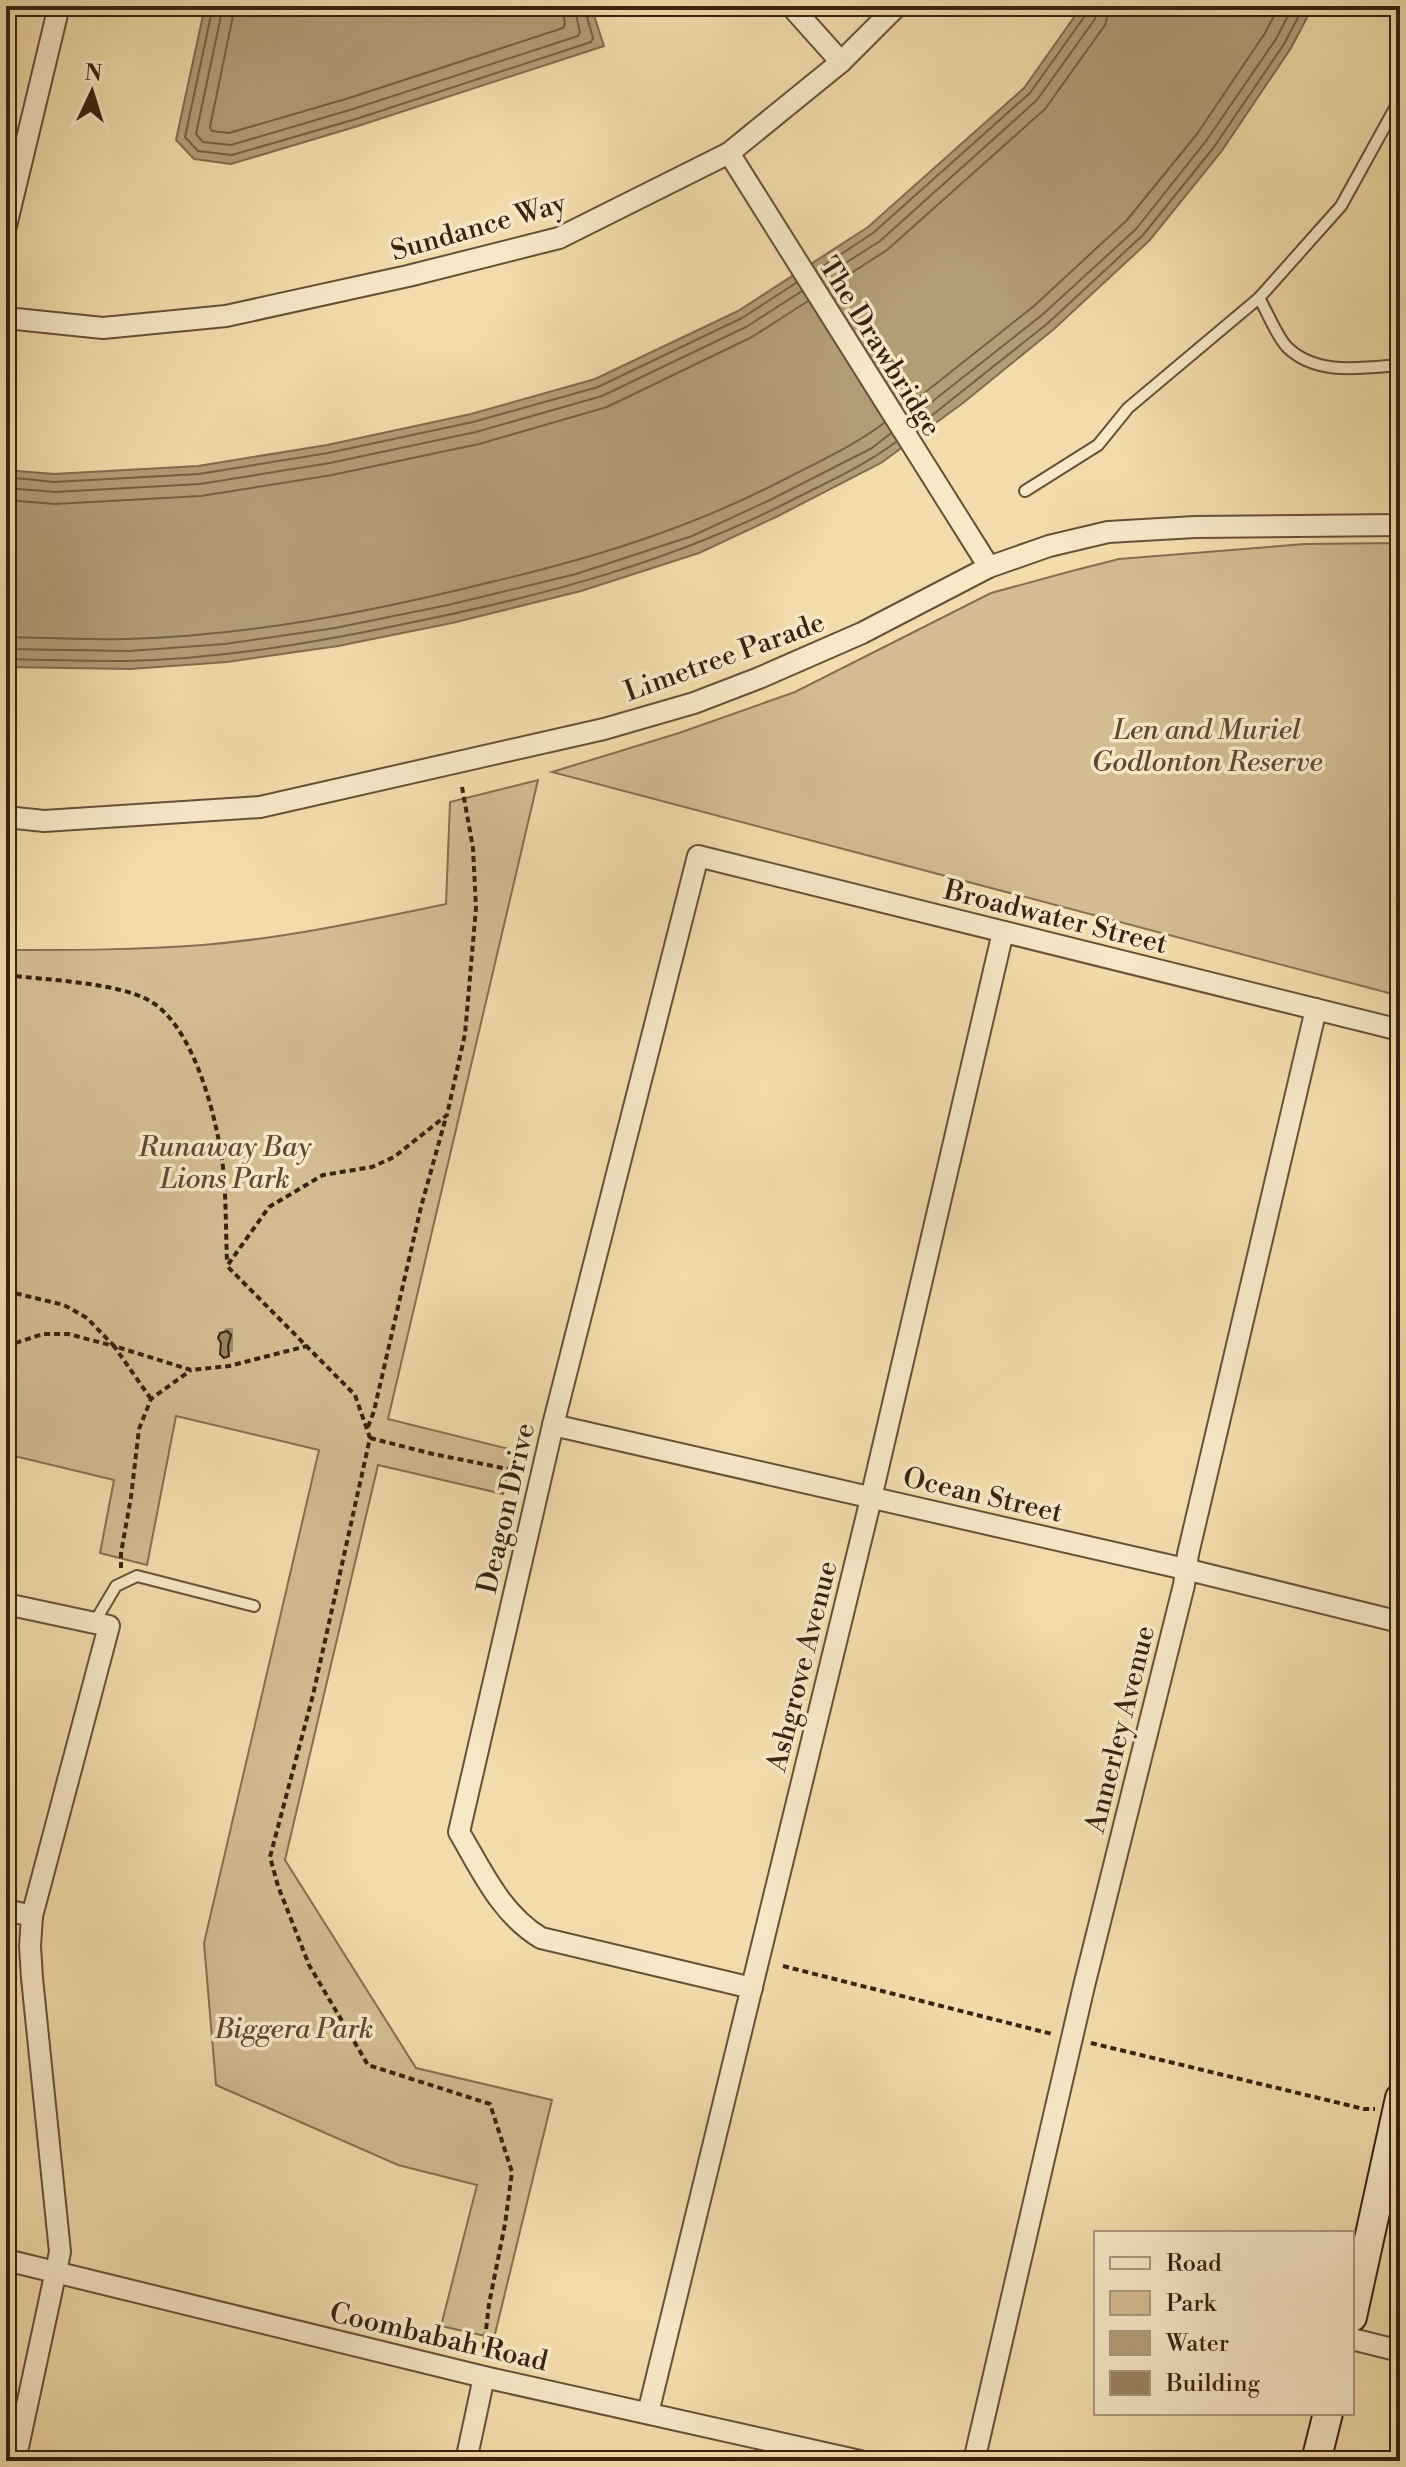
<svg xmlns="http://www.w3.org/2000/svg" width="1406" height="2467" font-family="'Libre Bodoni',serif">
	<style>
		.green { fill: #d3bc91; stroke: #866f51; stroke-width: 2 }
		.water { fill: #b39d77; stroke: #826c4e; stroke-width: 2 }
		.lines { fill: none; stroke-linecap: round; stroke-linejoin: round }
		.shore { stroke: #766044; stroke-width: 2 }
		.building { fill: #998361; stroke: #382211; stroke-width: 2; filter: url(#shadow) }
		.lane-casing { stroke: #675038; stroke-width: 14 }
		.street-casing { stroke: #675038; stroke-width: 24 }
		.secondary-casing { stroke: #382211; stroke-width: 32 }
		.path { stroke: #382211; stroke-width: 4; stroke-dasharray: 6 4; stroke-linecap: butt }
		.lane { stroke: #f7e8c8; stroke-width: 10 }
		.street { stroke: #f7e8c8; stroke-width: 20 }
		.secondary { stroke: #f7e8c8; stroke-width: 28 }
		.labels { text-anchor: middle; stroke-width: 7; stroke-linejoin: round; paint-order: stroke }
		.street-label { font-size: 28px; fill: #382211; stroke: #f7e8c8 }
		.park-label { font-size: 28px; font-style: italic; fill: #5f4831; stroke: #f7e8c8 }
	</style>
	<defs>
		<filter id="shadow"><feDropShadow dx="7" dy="-7" stdDeviation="0" flood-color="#0004"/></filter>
	</defs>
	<rect width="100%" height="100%" fill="#f3dcab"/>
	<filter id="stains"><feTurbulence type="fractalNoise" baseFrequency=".0025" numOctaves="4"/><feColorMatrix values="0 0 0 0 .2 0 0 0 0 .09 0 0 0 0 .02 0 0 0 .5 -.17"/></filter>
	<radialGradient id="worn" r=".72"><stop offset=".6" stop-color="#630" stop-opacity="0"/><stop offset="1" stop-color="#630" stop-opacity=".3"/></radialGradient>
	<g class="green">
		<path d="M1400,543V996L552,772L679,733L795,692L991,593L1068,572L1119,559L1305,544Z"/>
		<path d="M538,780L388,1419L513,1450L503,1494L378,1465L285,1860L416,2068L552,2100L494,2338L441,2326L477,2185L398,2165L216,2085L204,1943L319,1450L176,1416L147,1565L100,1553L114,1480L6,1454V950C72,950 137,950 203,945C285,938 365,921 446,904L450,802Z"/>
	</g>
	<g class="water">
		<path d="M205,6H591L604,46L358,126L231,164L194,159L176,140Z"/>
		<path d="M1082,6H1313L1291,48L1221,152L1149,241L1054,329L963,403L881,463L778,516L699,553L581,591L452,623L338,646L227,662L130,669L6,667V470L54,474L198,466L327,445L471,414L595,379L738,311L868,227L1024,88Z"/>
	</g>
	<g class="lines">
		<g class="shore">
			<path d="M213,6L185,137L198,151L232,155L356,119L591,42L593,38L584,6"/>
			<path d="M223,6L196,134L203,142L231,145L353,109L578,36L580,32L574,6"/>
			<path d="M235,6L210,127L212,131L229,133L349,98L563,28L565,24L562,6"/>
			<path d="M817,270L873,233L1030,93L1087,13L1088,6"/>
			<path d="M822,278L880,241L1037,100L1095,19L1098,6"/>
			<path d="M828,288L887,250L1045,109L1105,25L1110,6"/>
			<path d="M904,409L1034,306L1127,220L1197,134L1265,33L1279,6"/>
			<path d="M910,419L1042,315L1136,229L1206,141L1276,39L1293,6"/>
			<path d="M916,428L1048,323L1143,235L1214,147L1284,44L1304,6"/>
			<path d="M6,477L54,482L199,474L328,453L473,422L598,387L742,318L796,283"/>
			<path d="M6,488L55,492L200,484L330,463L476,432L602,396L746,327L802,291"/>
			<path d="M6,500L55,504L201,496L332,475L479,444L607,407L752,337L808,301"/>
			<path d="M6,637C46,638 87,640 127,639C248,636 370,612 487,583C594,558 692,528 789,477C822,460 855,445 884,423"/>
			<path d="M6,649L129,651L225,644L335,628L448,605L576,574L692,536L770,500L872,448L891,433"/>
			<path d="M6,659C46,660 87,661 127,661C220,659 313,643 404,624C539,597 673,562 796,498C830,481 865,465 896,442"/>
		</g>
	</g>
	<path class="building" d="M227,1331L231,1335L228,1346L229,1356L224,1358L220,1354L221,1343L218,1338L220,1333Z"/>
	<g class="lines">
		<g class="lane-casing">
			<g id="lane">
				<path d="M1259,298L1341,206L1400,99"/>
				<path d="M1025,491L1098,445L1128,408L1259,298C1267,311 1277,337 1287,347C1316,376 1362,368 1400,365"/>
				<path d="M94,1623L116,1586L137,1576L254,1606"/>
			</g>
		</g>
		<g class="street-casing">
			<g id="street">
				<path d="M791,6L841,62"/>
				<path d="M729,153L989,567"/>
				<path d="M6,226L59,6"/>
				<path d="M6,318L103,328L226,316L408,276L559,238L729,153L841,62L897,6"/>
				<path d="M6,817L44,821L260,807L604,729L694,703L759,678L862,633L989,567L1049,546L1108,532L1195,527L1400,525"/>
				<path d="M553,1425L1185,1569L1400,1622"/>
				<path d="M6,1604L109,1626L32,1916L30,1946L32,1978L60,2252L15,2461"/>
				<path d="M6,1910L32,1916"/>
				<path d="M752,1988L541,1938C501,1914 482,1871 459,1832L553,1425L698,856L1400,1030"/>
				<path d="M6,2260L484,2377L860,2461"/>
				<path d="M1352,2339L1400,2351"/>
				<path d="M648,2413L868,1511L1003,932"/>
				<path d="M466,2461L484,2377"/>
				<path d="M974,2461L1084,1986L1184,1585L1188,1554L1316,1009"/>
			</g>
		</g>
		<g class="secondary-casing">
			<g id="secondary">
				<path d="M1352,2317L1400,2098"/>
				<path d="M1316,2461L1328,2413"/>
			</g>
		</g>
		<g class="path">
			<path d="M462,787L473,848L476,908L465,1034L447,1115L394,1157L372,1167L323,1175L269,1207L227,1266L355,1395L370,1438L313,1695L270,1857L278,1886L309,1965L368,2065L490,2104L512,2172L505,2224L489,2304L483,2356"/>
			<path d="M6,975C45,980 117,982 150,1001C196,1027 220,1129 224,1177C226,1206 226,1235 227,1263"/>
			<path d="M6,1291L64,1305L87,1318L114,1346L191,1370L229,1366L307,1346"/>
			<path d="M6,1346L43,1334H68L114,1346L151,1399"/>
			<path d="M368,1427L374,1411L421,1207L446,1117"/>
			<path d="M370,1438L433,1454L523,1472"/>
			<path d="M121,1568V1553L131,1497L139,1429L151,1399L191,1370"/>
			<path d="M783,1966L1052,2034"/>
			<path d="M1091,2043L1364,2109H1375"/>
		</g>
		<use href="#lane" class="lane"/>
		<use href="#street" class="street"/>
		<use href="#secondary" class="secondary"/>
	</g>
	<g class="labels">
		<g class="street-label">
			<text transform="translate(478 226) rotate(-16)" y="10">Sundance Way</text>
			<text transform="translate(881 346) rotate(58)" y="10">The Drawbridge</text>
			<text transform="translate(724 656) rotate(-20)" y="10">Limetree Parade</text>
			<text transform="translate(1056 916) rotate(14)" y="10">Broadwater Street</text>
			<text transform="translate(983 1494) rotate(13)" y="10">Ocean Street</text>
			<text transform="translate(505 1508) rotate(-77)" y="10">Deagon Drive</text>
			<text transform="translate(801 1666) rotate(-76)" y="10">Ashgrove Avenue</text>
			<text transform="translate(1119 1729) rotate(-76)" y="10">Annerley Avenue</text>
			<text transform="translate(439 2336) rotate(13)" y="10">Coombabah Road</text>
		</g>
		<g class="park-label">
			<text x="1207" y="739">Len and Muriel<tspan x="1207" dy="32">Godlonton Reserve</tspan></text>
			<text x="225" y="1156">Runaway Bay<tspan x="225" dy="32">Lions Park</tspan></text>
			<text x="294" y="2038">Biggera Park</text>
		</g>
	</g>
	<rect width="1406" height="2467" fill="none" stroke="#f3dcab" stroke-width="32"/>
	<rect x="8" y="8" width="1390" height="2451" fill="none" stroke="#382211" stroke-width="4"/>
	<rect x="16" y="16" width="1374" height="2435" fill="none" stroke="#382211" stroke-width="2"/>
	<rect x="1094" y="2231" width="260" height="184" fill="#f7e8c8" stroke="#ab997f" stroke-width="2"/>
	<rect x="1110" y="2257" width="40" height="12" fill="#f7e8c8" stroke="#ab997f" stroke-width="2"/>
	<text x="1166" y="2271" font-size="24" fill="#382211">Road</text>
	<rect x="1110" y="2291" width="40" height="24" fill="#d3bc91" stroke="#ab997f" stroke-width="2"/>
	<text x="1166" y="2311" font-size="24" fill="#382211">Park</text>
	<rect x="1110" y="2331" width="40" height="24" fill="#b39d77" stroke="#ab997f" stroke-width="2"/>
	<text x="1166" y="2351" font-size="24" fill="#382211">Water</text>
	<rect x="1110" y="2371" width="40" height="24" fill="#998361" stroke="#ab997f" stroke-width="2"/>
	<text x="1166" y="2391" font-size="24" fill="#382211">Building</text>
	<g transform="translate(92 92) rotate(4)" stroke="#f7e8c8" stroke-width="6" paint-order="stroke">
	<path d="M0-6L14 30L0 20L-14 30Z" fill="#382211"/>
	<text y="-12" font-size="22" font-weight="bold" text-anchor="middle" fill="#382211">N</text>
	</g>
	<rect width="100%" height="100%" filter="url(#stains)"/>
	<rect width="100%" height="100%" fill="url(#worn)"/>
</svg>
